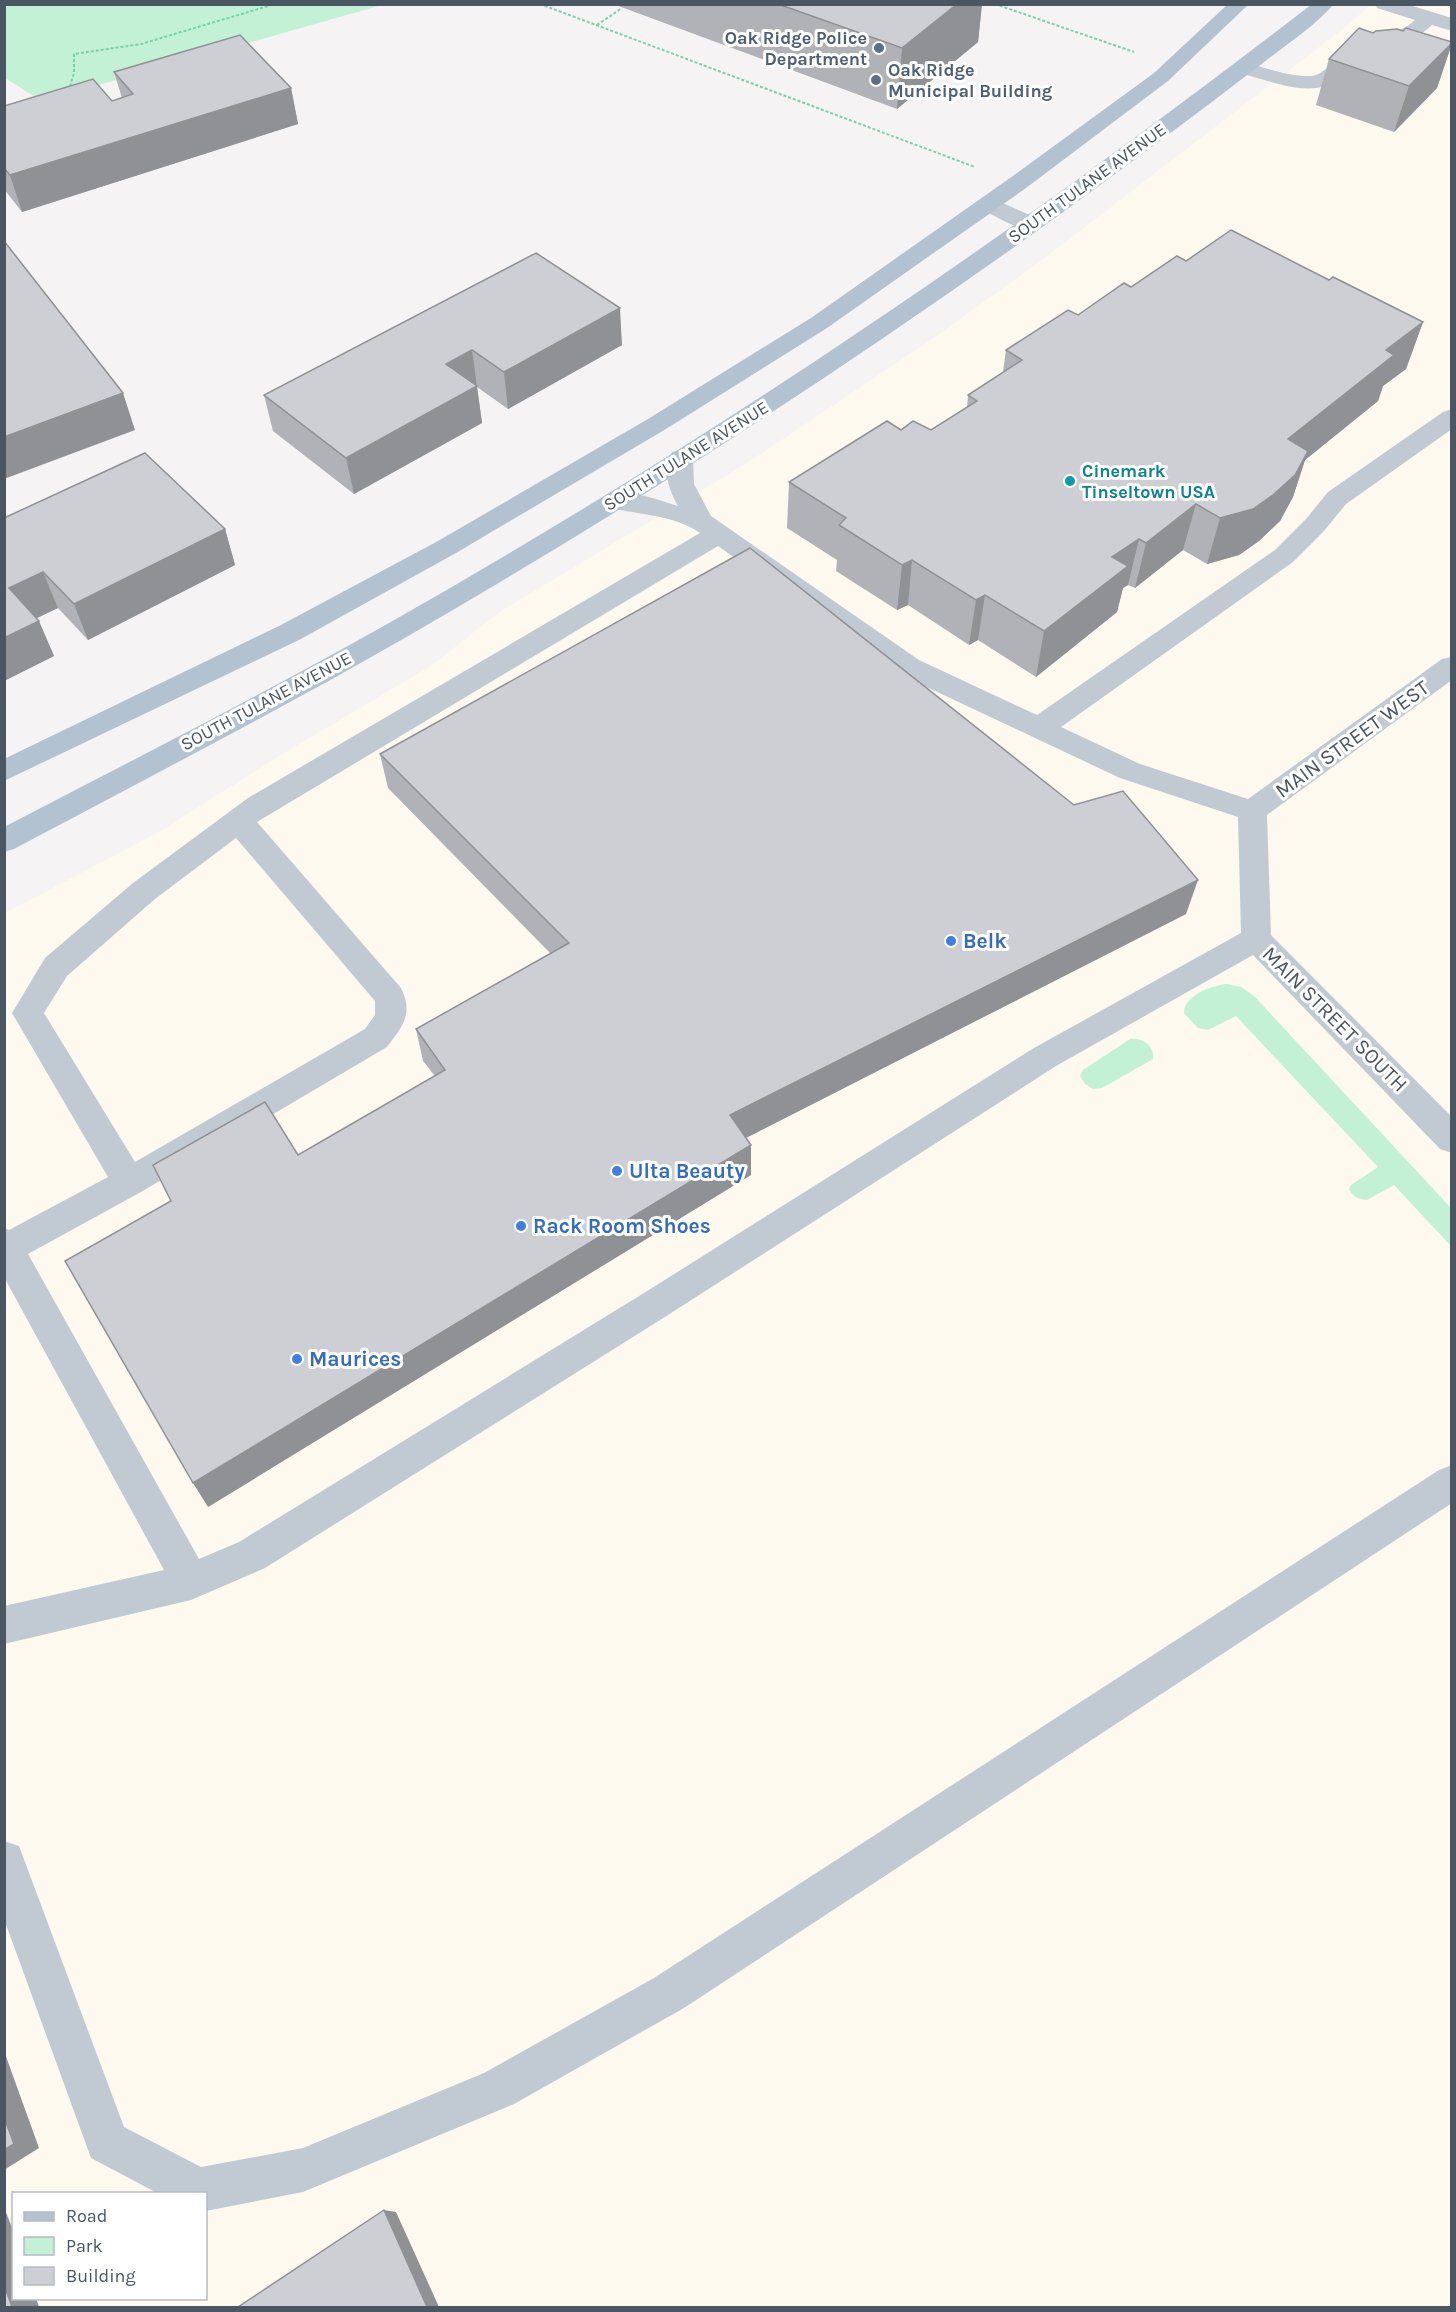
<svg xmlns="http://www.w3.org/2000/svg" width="1456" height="2312" font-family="Karla,sans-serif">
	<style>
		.commercial { fill: #fdf9ef; fill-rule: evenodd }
		.green { fill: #c3f1d5 }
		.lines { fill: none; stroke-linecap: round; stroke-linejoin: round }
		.path { stroke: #7ad0a6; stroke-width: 2; stroke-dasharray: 3 2; stroke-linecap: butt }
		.minor { fill: #c1cad2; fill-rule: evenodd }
		.major { fill: #b3c2d1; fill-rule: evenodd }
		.wall { fill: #b0b2b7 }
		.shaded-wall { fill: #909195 }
		.building { fill: #cdcfd5; stroke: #909195; stroke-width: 1.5 }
		.service-dot { fill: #5c6f8a; stroke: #fff; stroke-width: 2 }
		.culture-dot { fill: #0f9aa8; stroke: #fff; stroke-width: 2 }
		.shop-dot { fill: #3f7fe0; stroke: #fff; stroke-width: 2 }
		.labels { text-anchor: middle; stroke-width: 6; stroke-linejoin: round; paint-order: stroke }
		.far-service-label { font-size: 18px; font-weight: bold; fill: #4e5e75; stroke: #fff; text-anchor: end }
		.far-street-label { font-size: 18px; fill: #4a5661; stroke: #fff }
		.far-culture-label { font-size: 18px; font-weight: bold; fill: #0d838f; stroke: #fff; text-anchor: start }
		.street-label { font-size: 21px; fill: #4a5661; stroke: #fff }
		.shop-label { font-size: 21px; font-weight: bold; fill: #366cbe; stroke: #fff; text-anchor: start }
	</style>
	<rect width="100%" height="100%" fill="#f5f3f3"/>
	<path class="commercial" d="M1370,5H1451V2307L5,2308V913L157,833L281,755L432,665L501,611L750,461L938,335L1047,256L1349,24ZM14,2194H206V2298H14Z"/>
	<g class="green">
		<path d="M4,5H382L42,101L5,78Z"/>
		<path d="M1226,984L1241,987L1254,996L1451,1208V1246L1394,1185L1367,1200C1358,1199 1353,1197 1349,1189L1351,1185L1378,1167L1236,1016L1208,1030L1198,1028L1184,1013C1184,995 1211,986 1226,984Z"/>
		<path d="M1130,1039C1142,1037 1155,1046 1153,1059L1102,1088L1093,1089L1085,1084L1080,1076L1083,1070Z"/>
	</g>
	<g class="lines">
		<g class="path">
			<path d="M540,4L975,167"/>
			<path d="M995,4L1134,52"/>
			<path d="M597,25L622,8"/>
			<path d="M65,88L70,86L74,73V54L141,44L275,4"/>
		</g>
		<g class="minor">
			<path d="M1375,4H1406L1452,18V31L1432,25C1411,45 1387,48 1362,59C1352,64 1346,74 1337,80C1311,99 1271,81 1243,74L1236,72L1233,68L1236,64L1243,62C1264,67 1289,77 1311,76C1325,75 1333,60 1344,52C1366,38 1395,38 1415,20L1377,8Z"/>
			<path d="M989,197L1039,219L1042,224L1039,229C1020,233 998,217 981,209L978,204L981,199Z"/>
			<path d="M1452,409V429L1346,504L1324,531L1293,562L1061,727L1140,764L1248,799L1442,659L1452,657V680L1267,815L1271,935L1452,1117V1153L1440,1149L1253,955L1056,1066L668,1315L265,1568L191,1600L4,1644V1606L164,1570L4,1277V1228L9,1230L108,1177L12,1013L45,958L133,883L248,798L700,533C673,514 637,515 606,507L602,501L606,495C630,489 656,499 678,506C669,490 661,469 672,452L681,450L690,452L693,458L694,484L711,516L919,660L1037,715L1275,550L1306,519L1328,492L1443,412ZM718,546L899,674L1120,778L1238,817L1241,933L1034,1048L644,1293L239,1542L199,1559L28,1254L141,1192L387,1047C402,1027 414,1014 401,988L257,822ZM236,838L375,1001V1015L365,1029L135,1162L44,1013L67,976L155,899Z"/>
			<path d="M1452,1465V1503L684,2008L514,2104L303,2192L206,2211V2194H159L91,2158L4,1919V1841L19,1846L124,2127L201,2167L303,2148L484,2073L654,1978L1439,1470Z"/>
		</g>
		<g class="major">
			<path d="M1228,4H1249L1168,81L1026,188L827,328L666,429L456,553L299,640L4,781V759L279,626L438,541L648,419L811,318L1010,178L1154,73Z"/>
			<path d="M1312,4H1334C1312,29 1281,48 1255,69C1190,119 1125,167 1059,215C850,366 633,506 410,635C280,710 147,778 14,849L4,852V827C133,760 263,694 389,623C712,440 1019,231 1312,4Z"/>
		</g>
	</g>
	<g class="wall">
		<path d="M613,4H982L978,42L897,109Z"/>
		<path d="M1403,31L1452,42V44L1437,88L1394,132L1316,105L1329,59L1373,33Z"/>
		<path d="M114,72L291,88L298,124L22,212L4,189V106L112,101L122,98Z"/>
		<path d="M536,253L622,345L508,409L477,387L482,423L354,494L273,431L264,395Z"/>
		<path d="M1186,261L1329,280L1423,322L1406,369L1383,386L1378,401L1305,460L1293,497L1280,521L1259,541L1239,555L1207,564L1183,550L1135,588L1128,585L1123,588L1117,612L1036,677L978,640L969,645L908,605L897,610L836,571L837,560L787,528L789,482L931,430L967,408L968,395L1003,372L1006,350Z"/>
		<path d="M4,518L225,529L235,565L88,640L58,608L37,618L54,656L4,681Z"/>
		<path d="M380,754L1186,914L746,1138L751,1175L208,1507L298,1155L435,1076L423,1061L416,1029L551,954L388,788Z"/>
	</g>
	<g class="shaded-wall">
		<path d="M957,4H982L978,42L897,109L902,48Z"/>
		<path d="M1452,43L1437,88L1394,132L1409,86Z"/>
		<path d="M291,88L298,124L22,212L10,175Z"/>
		<path d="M620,308L622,345L508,409L504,372Z"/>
		<path d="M1423,322L1406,369L1383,386L1378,401L1305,460L1293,497L1280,521L1259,541L1239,555L1207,564L1220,518L1288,439L1386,350Z"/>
		<path d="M472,350L482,423L354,494L346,458L446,364Z"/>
		<path d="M123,393L135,430L4,479V437Z"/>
		<path d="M1196,504L1183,550L1135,588L1146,543Z"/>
		<path d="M225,529L235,565L88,640L74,604Z"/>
		<path d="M1139,539L1128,585L1123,588L1117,612L1036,677L1044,631L1112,557Z"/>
		<path d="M912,560L908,605L897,610L902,565Z"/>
		<path d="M43,572L58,608L24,624L9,588Z"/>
		<path d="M985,595L978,640L969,645L976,600Z"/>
		<path d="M39,621L54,656L4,681V638Z"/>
		<path d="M1198,880L1186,914L730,1146V1115Z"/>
		<path d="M751,1145V1175L208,1507L193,1483Z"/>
		<path d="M4,2051L39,2148L4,2170Z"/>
		<path d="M4,2207L14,2233V2298H36L39,2307H12L4,2285Z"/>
		<path d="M384,2210L396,2212L439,2307H427Z"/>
	</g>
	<g class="building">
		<path d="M778,4H957L902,48Z"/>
		<path d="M1359,28L1373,33L1376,31L1397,29L1403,31L1406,28L1452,42V43L1409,86L1329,59Z"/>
		<path d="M240,35L291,88L10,175L4,168V106L93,79L112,101L133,94L114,72Z"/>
		<path d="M1231,230L1329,280L1333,277L1423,322L1386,350L1394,355L1288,439L1308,451L1295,475L1273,495L1253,509L1220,518L1196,504L1146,543L1139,539L1112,557L1128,566L1044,631L985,595L976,600L912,560L902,565L839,525L846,518L789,482L887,421L901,430L913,421L931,430L977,401L968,395L1022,360L1006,350L1068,310L1078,315L1124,283L1131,287L1177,256L1186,261Z"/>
		<path d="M4,241L123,393L4,437Z"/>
		<path d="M536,253L620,308L504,372L472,350L446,364L477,386L346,458L264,395Z"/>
		<path d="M145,453L225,529L74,604L43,572L9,588L39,621L4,638V518Z"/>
		<path d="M750,548L1074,805L1123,791L1198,880L730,1115L751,1145L193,1483L65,1261L171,1201L153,1165L265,1102L298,1155L445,1070L416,1029L569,943L380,754Z"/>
		<path d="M4,2117L14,2144L4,2150Z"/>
		<path d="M384,2210L427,2307H238Z"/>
		<path d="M4,2285L12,2307H4Z"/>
	</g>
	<g class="service-dot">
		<circle cx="879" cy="48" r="6"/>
		<circle cx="876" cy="80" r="6"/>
	</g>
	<circle class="culture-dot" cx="1070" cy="481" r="6"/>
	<g class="shop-dot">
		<circle cx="951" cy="941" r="6"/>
		<circle cx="617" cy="1171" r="6"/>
		<circle cx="521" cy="1226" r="6"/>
		<circle cx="297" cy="1359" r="6"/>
	</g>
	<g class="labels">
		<g class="far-service-label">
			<text x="867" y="44">Oak Ridge Police<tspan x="867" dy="21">Department</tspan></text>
			<text x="888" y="76" text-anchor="start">Oak Ridge<tspan x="888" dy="21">Municipal Building</tspan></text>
		</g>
		<g class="far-street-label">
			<text transform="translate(1087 183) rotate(-36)" y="6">SOUTH TULANE AVENUE</text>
			<text transform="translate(686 456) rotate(-32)" y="6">SOUTH TULANE AVENUE</text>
			<text transform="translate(266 701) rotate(-28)" y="6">SOUTH TULANE AVENUE</text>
		</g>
		<g class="far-culture-label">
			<text x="1082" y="477">Cinemark<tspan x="1082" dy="21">Tinseltown USA</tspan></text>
		</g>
		<g class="street-label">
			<text transform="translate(1352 739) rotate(-36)" y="7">MAIN STREET WEST</text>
			<text transform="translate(1335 1019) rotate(45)" y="7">MAIN STREET SOUTH</text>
		</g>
		<g class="shop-label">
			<text x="963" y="948">Belk</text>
			<text x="629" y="1178">Ulta Beauty</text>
			<text x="533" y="1233">Rack Room Shoes</text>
			<text x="309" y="1366">Maurices</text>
		</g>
	</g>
	<rect width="1456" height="2312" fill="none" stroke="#4a5661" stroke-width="12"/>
	<rect x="12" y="2192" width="195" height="108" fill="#ffffff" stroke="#b7bbc0" stroke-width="1.5"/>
	<rect x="24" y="2212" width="30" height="9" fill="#b3c2d1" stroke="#b7bbc0" stroke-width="1.5"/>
	<text x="66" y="2222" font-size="18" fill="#4a5661">Road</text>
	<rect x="24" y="2237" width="30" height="18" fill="#c3f1d5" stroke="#b7bbc0" stroke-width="1.5"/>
	<text x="66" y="2252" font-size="18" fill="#4a5661">Park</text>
	<rect x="24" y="2267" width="30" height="18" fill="#cdcfd5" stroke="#b7bbc0" stroke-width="1.5"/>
	<text x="66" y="2282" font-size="18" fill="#4a5661">Building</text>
</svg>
